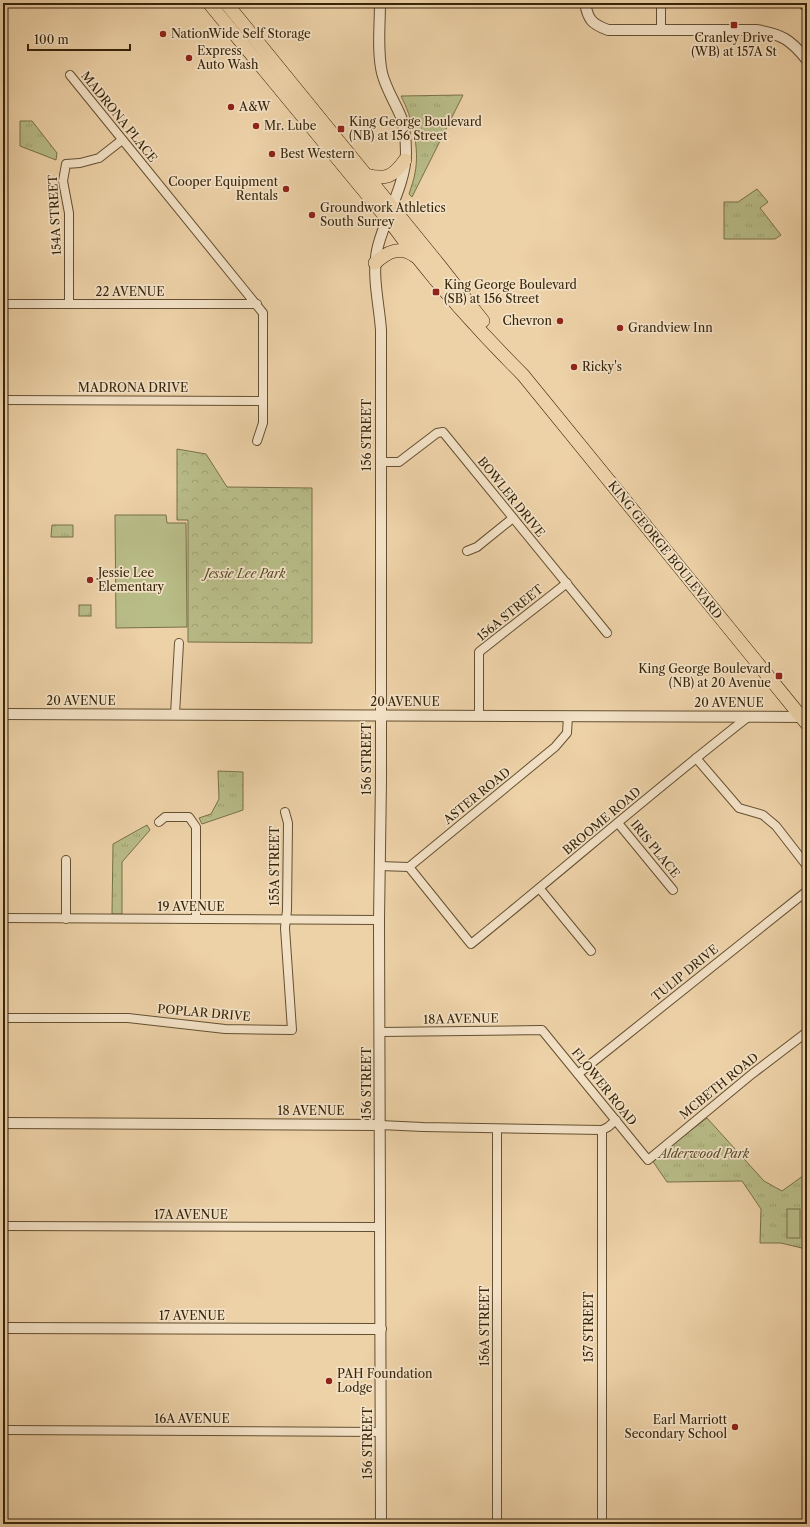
<svg xmlns="http://www.w3.org/2000/svg" width="810" height="1527" font-family="'Libre Caslon Text',serif">
	<style>
		.grass { fill: url(#grass-tufts); stroke: #787048 }
		.forest { fill: url(#forest-crowns); stroke: #787048 }
		.pitch { fill: #b8bc87; stroke: #787048 }
		.lines { fill: none; stroke-linecap: round; stroke-linejoin: round }
		.minor-casing { stroke: #645031; stroke-width: 10 }
		.tertiary-casing { stroke: #645031; stroke-width: 12 }
		.primary-casing { stroke: #37250a; stroke-width: 14 }
		.motorway-casing { stroke: #37250a; stroke-width: 16 }
		.minor { stroke: #f3e1c6; stroke-width: 8 }
		.tertiary { stroke: #f3e1c6; stroke-width: 10 }
		.primary { stroke: #edd1a7; stroke-width: 13 }
		.motorway { stroke: #edd1a7; stroke-width: 14 }
		.poi-dot { fill: #8f2418; stroke: #f3e1c6; stroke-width: 1.5 }
		.labels { text-anchor: middle; stroke-width: 3.5; stroke-linejoin: round; paint-order: stroke }
		.poi-label { font-size: 12px; fill: #37250a; stroke: #f3e1c6; text-anchor: start }
		.street-label { font-size: 12px; fill: #37250a; stroke: #f3e1c6 }
		.park-label { font-size: 12px; font-style: italic; fill: #574b29; stroke: #f3e1c6 }
	</style>
	<defs>
		<pattern id="grass-tufts" width="24" height="20" patternUnits="userSpaceOnUse"><rect width="24" height="20" fill="#b8bc87"/><path d="M3 7l-1-3M5 7V3M7 7l1-3M15 17l-1-3M17 17v-4M19 17l1-3" fill="none" stroke="#9fa173"/></pattern>
		<pattern id="forest-crowns" width="20" height="18" patternUnits="userSpaceOnUse"><rect width="20" height="18" fill="#b8bc87"/><path d="M2 6a3 3 0 1 1 6 0M12 15a3 3 0 1 1 6 0" fill="none" stroke="#9fa173"/></pattern>
	</defs>
	<rect width="100%" height="100%" fill="#edd1a7"/>
	<filter id="stains"><feTurbulence type="fractalNoise" baseFrequency=".005" numOctaves="4"/><feColorMatrix values="0 0 0 0 .2 0 0 0 0 .09 0 0 0 0 .02 0 0 0 .5 -.17"/></filter>
	<radialGradient id="worn" r=".72"><stop offset=".6" stop-color="#630" stop-opacity="0"/><stop offset="1" stop-color="#630" stop-opacity=".3"/></radialGradient>
	<g class="grass">
		<path d="M463,95L412,197L409,194C411,187 414,180 415,173C420,148 412,117 401,96Z"/>
		<path d="M20,121H32L57,153L56,160L20,146Z"/>
		<path d="M757,189L768,202L760,208L781,235L775,239H724V202H738Z"/>
		<path d="M52,525H73V537H51Z"/>
		<rect x="79" y="605" width="12" height="11"/>
		<path d="M218,771L243,772V810L202,824L199,818L211,814L219,799Z"/>
		<path d="M147,825L150,830L122,862V914H112L113,844Z"/>
		<path d="M707,1118L764,1181L782,1191L807,1173V1329L806,1249L781,1243H760L761,1209L742,1181L667,1182L652,1160Z"/>
	</g>
	<path class="forest" d="M177,449L206,454L227,487L312,488V643L188,642V520H177Z"/>
	<g class="pitch">
		<path d="M166,515L167,523H186L187,627L116,628L115,515Z"/>
		<rect x="787" y="1209" width="13" height="29"/>
	</g>
	<g class="lines">
		<g class="minor-casing">
			<g id="minor">
				<path d="M661,3V30"/>
				<path d="M70,75L263,313V423L257,441"/>
				<path d="M3,304H257"/>
				<path d="M69,304V213L63,181L66,164L80,163L99,158L122,140"/>
				<path d="M3,400L263,401"/>
				<path d="M380,462H399L437,433L443,432L607,633"/>
				<path d="M467,551L477,547L513,518"/>
				<path d="M175,714L179,643"/>
				<path d="M479,716V652L567,583"/>
				<path d="M696,758L739,808L763,815L776,826L807,866"/>
				<path d="M159,822L165,817H189L196,827V919"/>
				<path d="M618,823L673,890"/>
				<path d="M379,866L409,867L555,747L567,733L568,716"/>
				<path d="M409,867L471,944C564,869 654,790 748,717"/>
				<path d="M540,889L591,951"/>
				<path d="M3,918L379,920"/>
				<path d="M66,919V860"/>
				<path d="M3,1018H128L225,1029L292,1030L285,928L287,910L288,823L285,812"/>
				<path d="M380,1032L542,1030L648,1160L752,1074L807,1032"/>
				<path d="M578,1074L807,891"/>
				<path d="M380,1125L423,1127L602,1130L608,1127L616,1120"/>
				<path d="M602,1130V1524"/>
				<path d="M3,1226L380,1227"/>
				<path d="M3,1430L381,1432"/>
				<path d="M497,1524V1129"/>
			</g>
		</g>
		<g class="tertiary-casing">
			<g id="tertiary">
				<path d="M380,3C380,25 377,51 382,73C386,89 395,102 401,117C405,129 406,141 406,153C405,186 386,215 378,246C371,274 379,302 381,330V780L379,920L381,1524"/>
				<path d="M585,3C588,20 592,24 608,30H756C782,34 791,40 807,60"/>
				<path d="M3,714L805,717"/>
				<path d="M3,1123L380,1125"/>
				<path d="M3,1328L381,1329"/>
			</g>
		</g>
		<g class="primary-casing">
			<g id="primary">
				<path d="M209,3L394,227C433,280 477,329 523,375L807,724"/>
				<path d="M226,3L440,266L483,321"/>
				<path d="M366,175C386,180 393,177 405,160"/>
				<path d="M375,263C387,252 400,245 415,256"/>
			</g>
		</g>
		<g class="motorway-casing">
			<path id="motorway" d="M807,3V4"/>
		</g>
		<use href="#minor" class="minor"/>
		<use href="#tertiary" class="tertiary"/>
		<use href="#primary" class="primary"/>
		<use href="#motorway" class="motorway"/>
	</g>
	<g class="poi-dot">
		<rect x="730" y="21" width="8" height="8" rx="2"/>
		<circle cx="163" cy="34" r="4"/>
		<circle cx="189" cy="58" r="4"/>
		<circle cx="231" cy="107" r="4"/>
		<circle cx="256" cy="126" r="4"/>
		<rect x="337" y="125" width="8" height="8" rx="2"/>
		<circle cx="272" cy="154" r="4"/>
		<circle cx="286" cy="189" r="4"/>
		<circle cx="312" cy="215" r="4"/>
		<rect x="432" y="288" width="8" height="8" rx="2"/>
		<circle cx="560" cy="321" r="4"/>
		<circle cx="620" cy="328" r="4"/>
		<circle cx="574" cy="367" r="4"/>
		<circle cx="90" cy="580" r="4"/>
		<rect x="775" y="672" width="8" height="8" rx="2"/>
		<circle cx="329" cy="1381" r="4"/>
		<circle cx="735" cy="1427" r="4"/>
	</g>
	<g class="labels">
		<g class="poi-label">
			<text x="171" y="38">NationWide Self Storage</text>
			<text x="734" y="42" text-anchor="middle">Cranley Drive<tspan x="734" dy="14">(WB) at 157A St</tspan></text>
			<text x="197" y="55">Express<tspan x="197" dy="14">Auto Wash</tspan></text>
			<text x="239" y="111">A&amp;W</text>
			<text x="349" y="126">King George Boulevard<tspan x="349" dy="14">(NB) at 156 Street</tspan></text>
			<text x="264" y="130">Mr. Lube</text>
			<text x="280" y="158">Best Western</text>
			<text x="278" y="186" text-anchor="end">Cooper Equipment<tspan x="278" dy="14">Rentals</tspan></text>
			<text x="320" y="212">Groundwork Athletics<tspan x="320" dy="14">South Surrey</tspan></text>
			<text x="444" y="289">King George Boulevard<tspan x="444" dy="14">(SB) at 156 Street</tspan></text>
			<text x="552" y="325" text-anchor="end">Chevron</text>
			<text x="628" y="332">Grandview Inn</text>
			<text x="582" y="371">Ricky's</text>
			<text x="98" y="577">Jessie Lee<tspan x="98" dy="14">Elementary</tspan></text>
			<text x="771" y="673" text-anchor="end">King George Boulevard<tspan x="771" dy="14">(NB) at 20 Avenue</tspan></text>
			<text x="337" y="1378">PAH Foundation<tspan x="337" dy="14">Lodge</tspan></text>
			<text x="727" y="1424" text-anchor="end">Earl Marriott<tspan x="727" dy="14">Secondary School</tspan></text>
		</g>
		<g class="street-label">
			<text transform="translate(119 117) rotate(51)" y="4">MADRONA PLACE</text>
			<text transform="translate(55 215) rotate(-93)" y="4">154A STREET</text>
			<text x="130" y="296">22 AVENUE</text>
			<text x="133" y="392">MADRONA DRIVE</text>
			<text transform="translate(367 435) rotate(-90)" y="4">156 STREET</text>
			<text transform="translate(511 497) rotate(51)" y="4">BOWLER DRIVE</text>
			<text transform="translate(665 550) rotate(51)" y="4">KING GEORGE BOULEVARD</text>
			<text transform="translate(510 613) rotate(-39)" y="4">156A STREET</text>
			<text x="81" y="705">20 AVENUE</text>
			<text x="405" y="706">20 AVENUE</text>
			<text x="729" y="707">20 AVENUE</text>
			<text transform="translate(367 759) rotate(-90)" y="4">156 STREET</text>
			<text transform="translate(477 796) rotate(-39)" y="4">ASTER ROAD</text>
			<text transform="translate(602 821) rotate(-40)" y="4">BROOME ROAD</text>
			<text transform="translate(655 849) rotate(51)" y="4">IRIS PLACE</text>
			<text transform="translate(275 866) rotate(-90)" y="4">155A STREET</text>
			<text x="191" y="911">19 AVENUE</text>
			<text transform="translate(685 973) rotate(-39)" y="4">TULIP DRIVE</text>
			<text transform="translate(204 1013) rotate(5)" y="4">POPLAR DRIVE</text>
			<text transform="translate(461 1019) rotate(-1)" y="4">18A AVENUE</text>
			<text transform="translate(367 1083) rotate(-90)" y="4">156 STREET</text>
			<text transform="translate(719 1086) rotate(-39)" y="4">MCBETH ROAD</text>
			<text transform="translate(604 1087) rotate(51)" y="4">FLOWER ROAD</text>
			<text x="311" y="1115">18 AVENUE</text>
			<text x="191" y="1219">17A AVENUE</text>
			<text x="192" y="1320">17 AVENUE</text>
			<text transform="translate(485 1326) rotate(-90)" y="4">156A STREET</text>
			<text transform="translate(589 1327) rotate(-90)" y="4">157 STREET</text>
			<text x="192" y="1423">16A AVENUE</text>
			<text transform="translate(368 1443) rotate(-90)" y="4">156 STREET</text>
		</g>
		<g class="park-label">
			<text x="245" y="578">Jessie Lee Park</text>
			<text x="704" y="1158">Alderwood Park</text>
		</g>
	</g>
	<rect width="810" height="1527" fill="none" stroke="#edd1a7" stroke-width="16"/>
	<rect x="4" y="4" width="802" height="1519" fill="none" stroke="#37250a" stroke-width="2"/>
	<rect x="8" y="8" width="794" height="1511" fill="none" stroke="#37250a"/>
	<path d="M28 44v6h102v-6" fill="none" stroke="#37250a" stroke-width="2"/>
	<text x="34" y="44" font-size="12" fill="#37250a" stroke="#f3e1c6" stroke-width="3" paint-order="stroke">100 m</text>
	<rect width="100%" height="100%" filter="url(#stains)"/>
	<rect width="100%" height="100%" fill="url(#worn)"/>
</svg>
